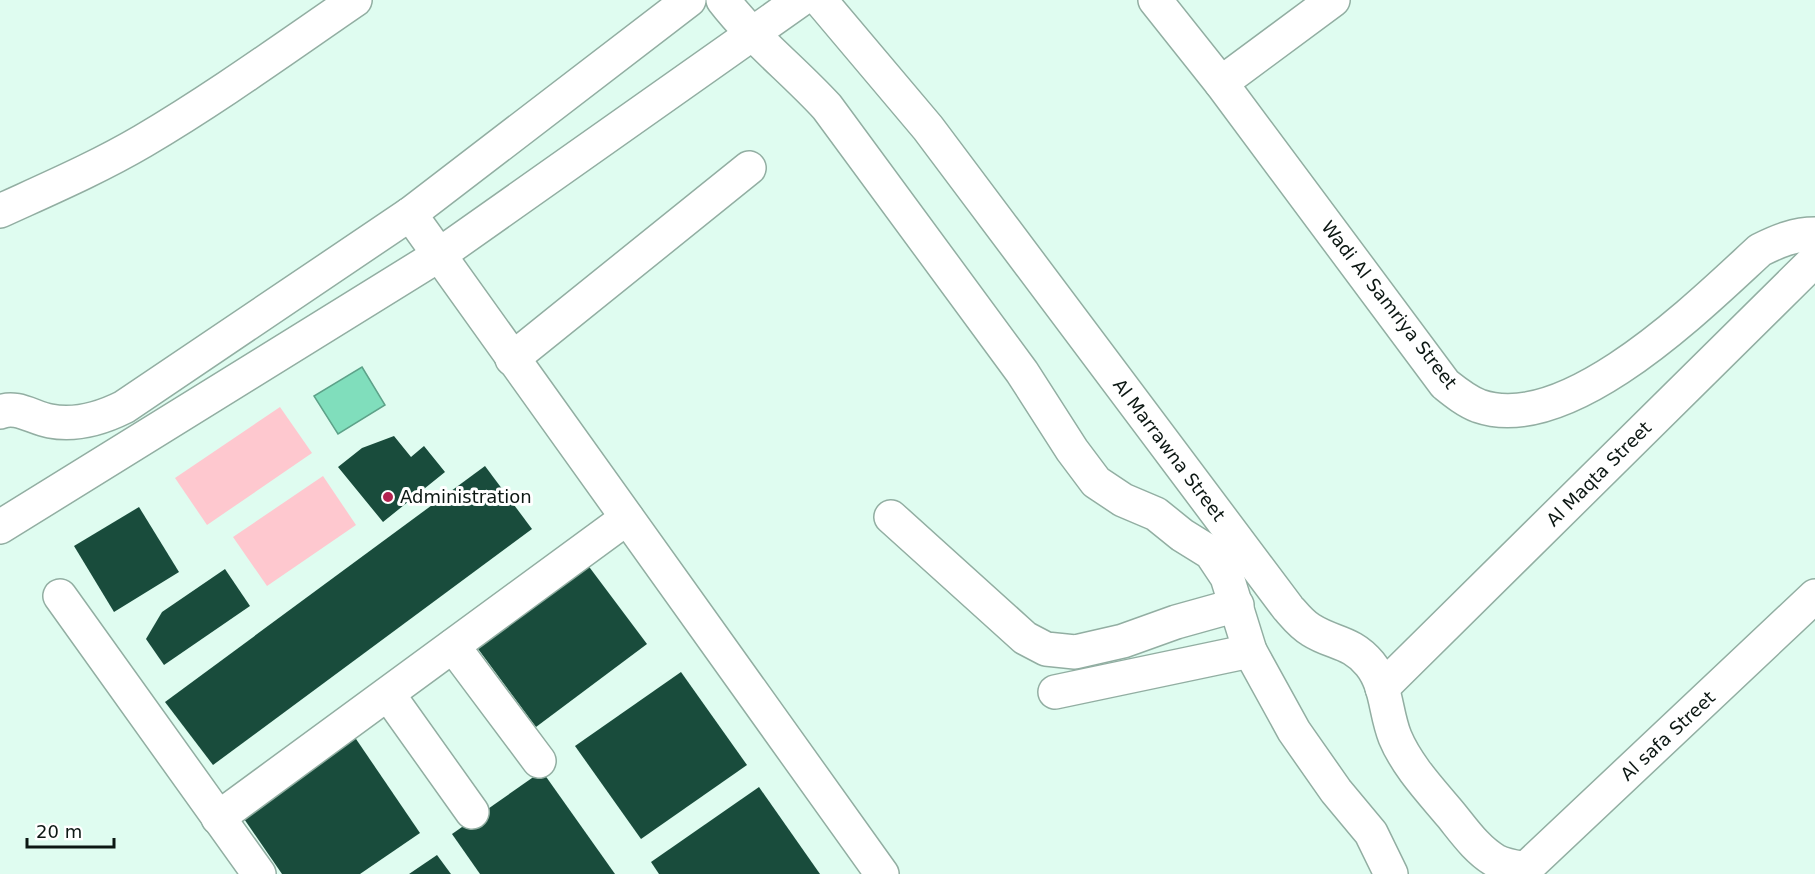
<svg xmlns="http://www.w3.org/2000/svg" width="1815" height="874" font-family="'DejaVu Sans',sans-serif">
	<style>
		.green { fill: #fec8cf }
		.water { fill: #80debc; stroke: #5da289; stroke-width: 1.5 }
		.building { fill: #194c3c }
		.lines { fill: none; stroke-linecap: round; stroke-linejoin: round }
		.minor-casing { stroke: #92aea2; stroke-width: 36 }
		.minor { stroke: #fff; stroke-width: 33 }
		.poi-dot { fill: #b3224f; stroke: #fff; stroke-width: 2 }
		.labels { text-anchor: middle; stroke-width: 6; stroke-linejoin: round; paint-order: stroke }
		.street-label { font-size: 18px; fill: #0c1713; stroke: #fff }
		.poi-label { font-size: 18px; fill: #0c1713; stroke: #fff; text-anchor: start }
	</style>
	<rect width="100%" height="100%" fill="#dffcf0"/>
	<g class="green">
		<path d="M280,407L312,453L207,525L175,478Z"/>
		<path d="M323,476L356,525L267,586L233,537Z"/>
	</g>
	<path class="water" d="M362,367L385,405L338,434L314,396Z"/>
	<g class="building">
		<path d="M394,436L411,457L424,446L445,472L383,522L338,467L362,448Z"/>
		<path d="M485,466L532,529L213,765L165,702Z"/>
		<path d="M139,507L179,572L114,612L74,546Z"/>
		<path d="M581,556L647,644L536,727L470,638Z"/>
		<path d="M225,569L250,606L164,665L146,639L162,612Z"/>
		<path d="M681,672L747,765L641,839L575,746Z"/>
		<path d="M354,736L420,833L360,874H282L240,813Z"/>
		<path d="M542,771L615,874H480L452,834Z"/>
		<path d="M759,787L820,874H659L651,862Z"/>
		<path d="M437,855L451,874H409Z"/>
	</g>
	<g class="lines">
		<g class="minor-casing">
			<g id="minor">
				<path d="M723,0C753,39 793,70 827,107L1022,372L1072,450L1096,482L1123,500L1156,514L1182,535L1211,553L1227,577L1250,651L1294,731L1336,791L1371,833L1391,874"/>
				<path d="M820,0L928,128L1288,608C1295,616 1302,625 1311,630C1333,644 1351,641 1370,664C1387,685 1385,712 1395,737C1407,766 1431,791 1451,815C1464,831 1477,850 1496,861C1506,866 1516,867 1527,869"/>
				<path d="M1155,0L1221,83L1445,384C1455,392 1466,401 1479,406C1568,437 1700,305 1760,250C1778,241 1795,234 1815,234"/>
				<path d="M1221,83L1333,0"/>
				<path d="M0,211C48,189 97,168 143,141C216,98 285,48 355,0"/>
				<path d="M410,214L882,874"/>
				<path d="M512,359L749,168"/>
				<path d="M0,412C17,405 33,418 50,421C76,426 100,419 124,407L410,214L689,0"/>
				<path d="M891,517L1025,638L1046,649L1075,652L1123,641L1176,622L1237,605"/>
				<path d="M0,527L439,255L800,0"/>
				<path d="M60,596L259,874"/>
				<path d="M453,646L539,761"/>
				<path d="M1382,688L1815,260"/>
				<path d="M1055,692L1250,651"/>
				<path d="M388,694L472,812"/>
				<path d="M218,818L627,518"/>
				<path d="M1520,874L1815,596"/>
			</g>
		</g>
		<use href="#minor" class="minor"/>
	</g>
	<circle class="poi-dot" cx="388" cy="497" r="6"/>
	<g class="labels">
		<g class="street-label">
			<text transform="translate(1389 305) rotate(52)" y="6">Wadi Al Samriya Street</text>
			<text transform="translate(1169 450) rotate(53)" y="6">Al Marrawna Street</text>
			<text transform="translate(1599 474) rotate(-45)" y="6">Al Maqta Street</text>
			<text transform="translate(1668 736) rotate(-43)" y="6">Al safa Street</text>
		</g>
		<g class="poi-label">
			<text x="400" y="503">Administration</text>
		</g>
	</g>
	<path d="M27 838v9h87v-9" fill="none" stroke="#0c1713" stroke-width="3"/>
	<text x="36" y="838" font-size="18" fill="#0c1713" stroke="#ffffff" stroke-width="4.5" paint-order="stroke">20 m</text>
</svg>
